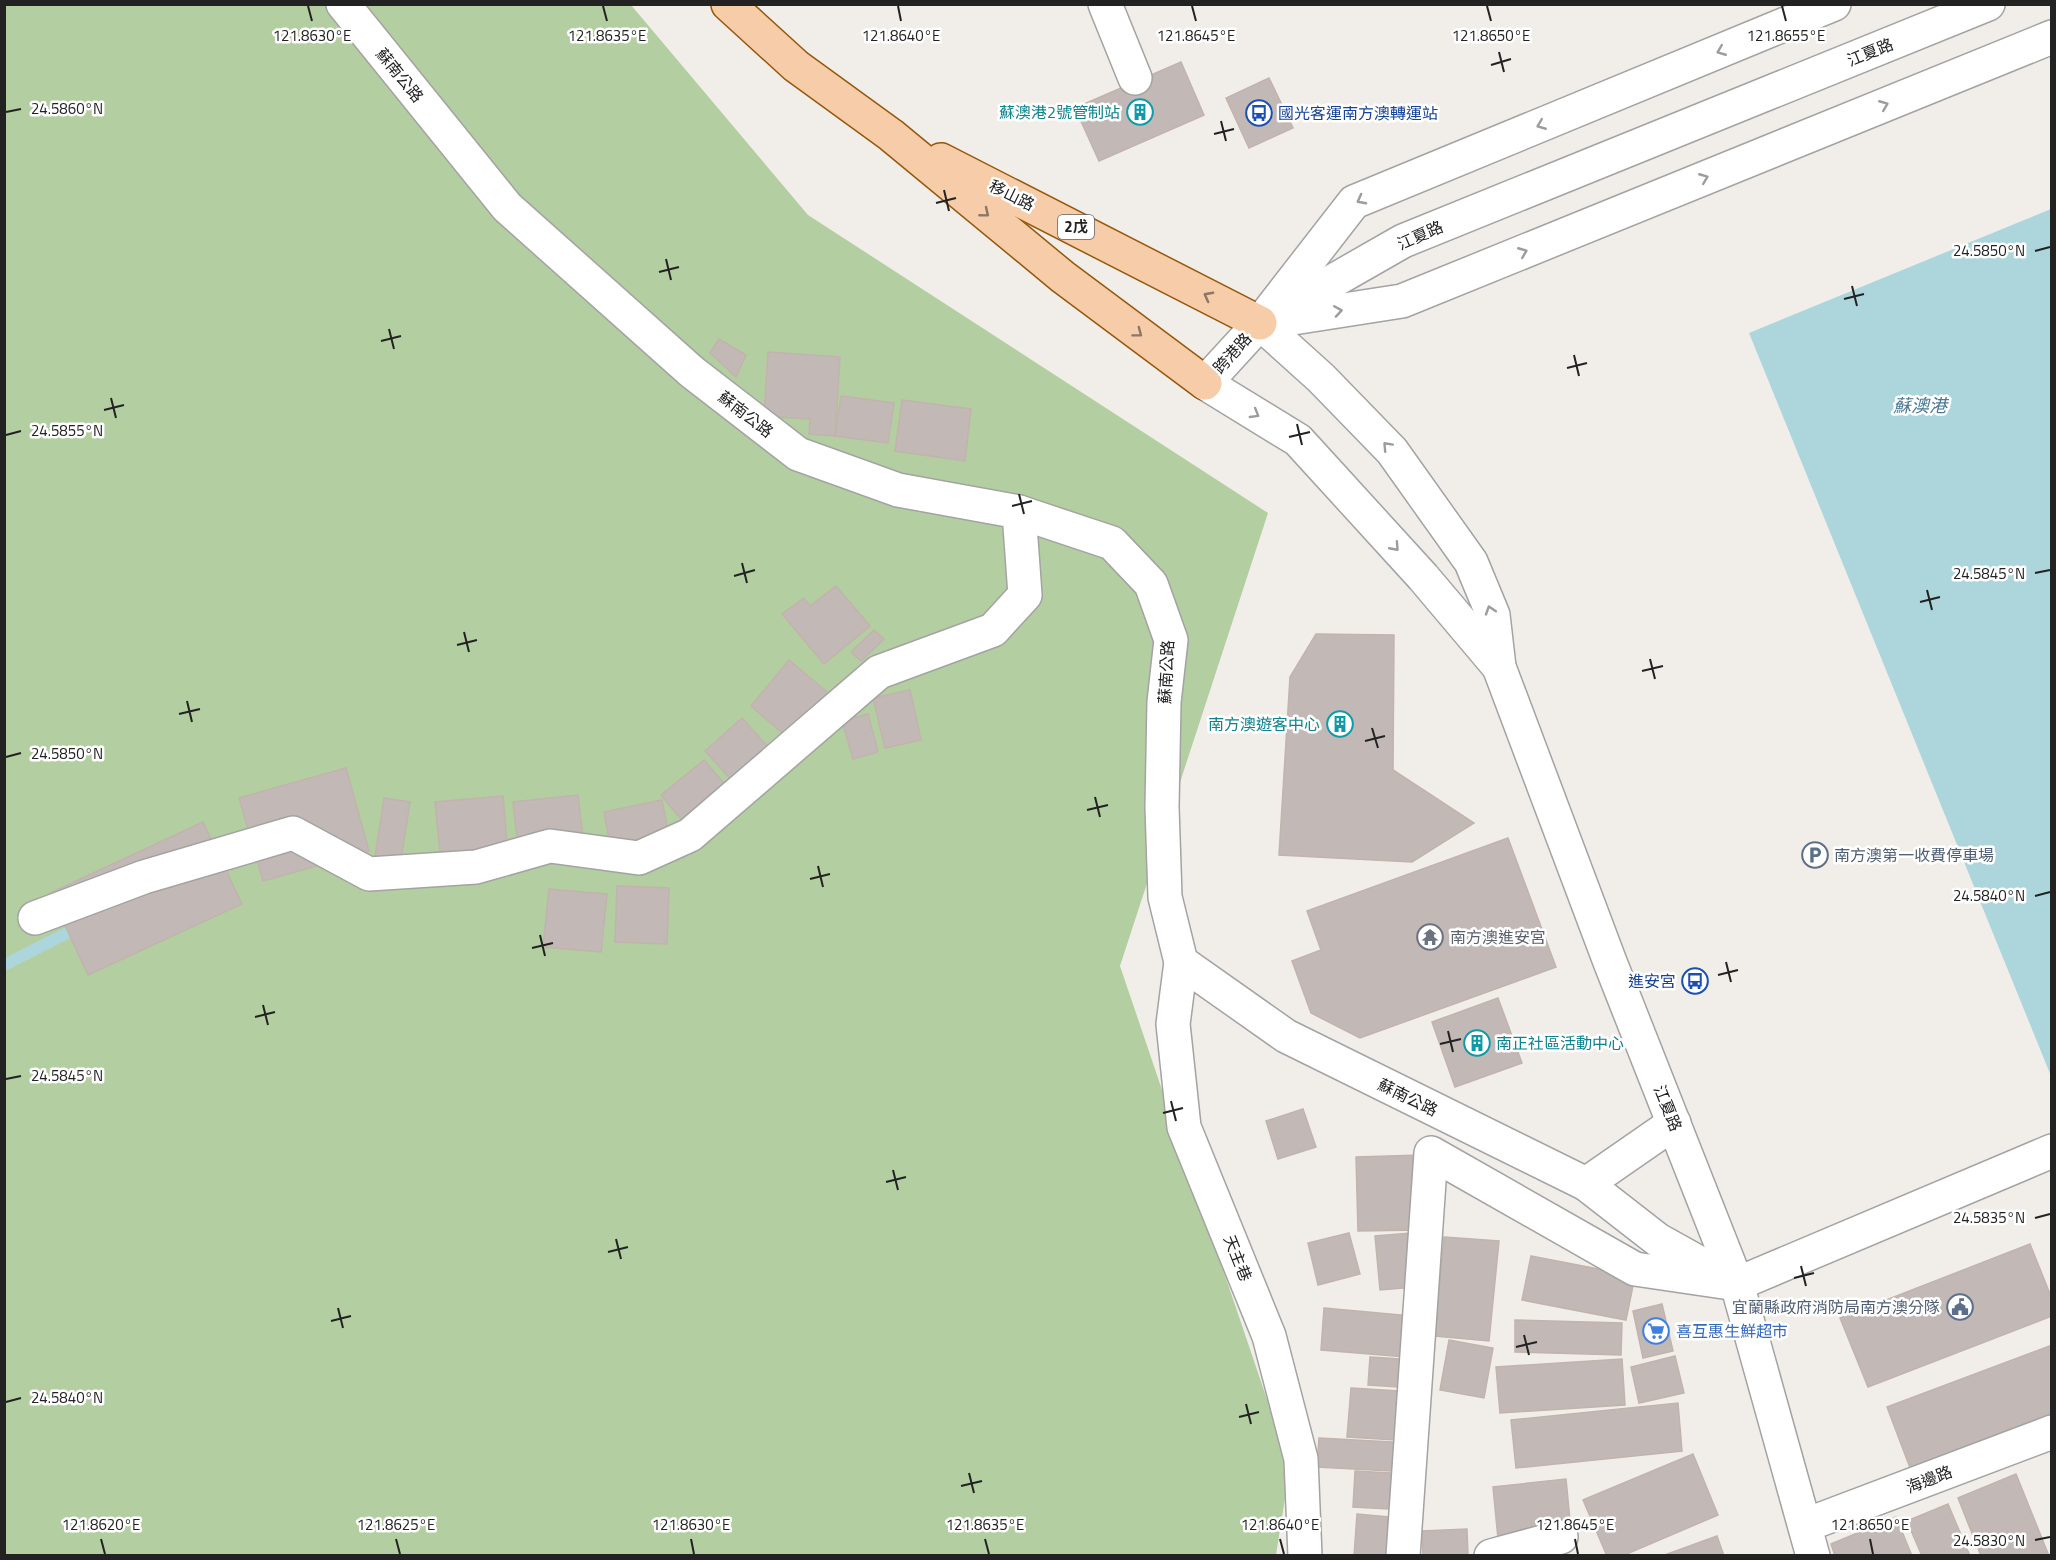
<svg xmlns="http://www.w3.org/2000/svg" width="2056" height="1560" font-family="'Titillium Web','Noto Sans TC',sans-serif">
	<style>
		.forest { fill: #b3cea1 }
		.water { fill: #add6dc }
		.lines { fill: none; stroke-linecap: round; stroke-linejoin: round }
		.stream { stroke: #add6dc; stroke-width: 12 }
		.building { fill: #c2b9b6; stroke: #c2b3ac; stroke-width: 1.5 }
		.minor-casing { stroke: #a3a3a3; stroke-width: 36 }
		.major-casing { stroke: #96570a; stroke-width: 36 }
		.minor { stroke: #fff; stroke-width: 33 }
		.major { stroke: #f7cca9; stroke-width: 33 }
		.oneway { stroke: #9c9c9c }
		.oneway2 { stroke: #8c7766 }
		.ticks { fill: none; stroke: #222; stroke-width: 2 }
		.labels { text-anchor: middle; stroke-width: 5; stroke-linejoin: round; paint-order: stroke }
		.shield { fill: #fff; stroke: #646464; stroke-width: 1.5 }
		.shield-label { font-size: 15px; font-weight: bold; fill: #222 }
		.street-label { font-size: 16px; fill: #222; stroke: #fff }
		.culture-label { font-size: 16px; fill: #0d838f; stroke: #fff; text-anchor: end }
		.transit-label { font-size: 16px; fill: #164399; stroke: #fff; text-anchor: start }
		.service-label { font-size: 16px; fill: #4e5e75; stroke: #fff; text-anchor: start }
		.worship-label { font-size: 16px; fill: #5b616d; stroke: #fff; text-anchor: start }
		.shop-label { font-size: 16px; fill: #366cbe; stroke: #fff; text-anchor: start }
		.water-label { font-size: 18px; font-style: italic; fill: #497896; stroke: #fff }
		.ticks-label { font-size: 15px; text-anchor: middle; fill: #222; stroke: #fff; stroke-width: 5; stroke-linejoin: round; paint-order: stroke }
	</style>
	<rect width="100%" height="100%" fill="#f1eee9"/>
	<path class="forest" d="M5,5H631L808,215L1268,513L1120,966L1290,1467L1276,1555L5,1556Z"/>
	<path class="water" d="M2051,209V1076L1749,333Z"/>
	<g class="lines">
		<path class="stream" d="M4,965L81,926"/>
	</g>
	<g class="building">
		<path d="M1181,62L1204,115L1099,161L1075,108Z"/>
		<path d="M1269,78L1293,128L1249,148L1226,98Z"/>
		<path d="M719,339L746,355L736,377L710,353Z"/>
		<path d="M768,352L840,357L835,436L809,434L810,419L764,416Z"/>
		<path d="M841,396L894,403L888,443L835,436Z"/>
		<path d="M902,400L971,409L965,461L895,451Z"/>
		<path d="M836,586L870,626L824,664L782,614L804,598L810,606Z"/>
		<path d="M874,630L884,639L861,661L851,652Z"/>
		<path d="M1316,634L1394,635L1393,770L1474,823L1412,862L1279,855L1290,677Z"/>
		<path d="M789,660L833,697L794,743L751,706Z"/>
		<path d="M910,690L921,740L885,748L873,698Z"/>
		<path d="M868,714L878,752L853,759L842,721Z"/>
		<path d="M742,718L775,755L739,788L705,751Z"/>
		<path d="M704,760L739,801L696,837L661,795Z"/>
		<path d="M346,768L369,851L263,881L239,798Z"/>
		<path d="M578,795L585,856L520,864L513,802Z"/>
		<path d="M503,796L509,866L442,872L435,802Z"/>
		<path d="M384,798L410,802L401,860L375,857Z"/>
		<path d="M662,800L671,848L613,860L604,812Z"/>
		<path d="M203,822L242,904L88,975L50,893Z"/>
		<path d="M1508,838L1556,967L1360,1038L1311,1013L1292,961L1321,950L1307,911Z"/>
		<path d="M617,886L669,888L667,944L615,942Z"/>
		<path d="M549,889L607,894L601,952L543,947Z"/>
		<path d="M1498,998L1522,1063L1455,1087L1432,1022Z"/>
		<path d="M1303,1109L1316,1147L1278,1159L1266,1121Z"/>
		<path d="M1421,1155L1423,1230L1358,1231L1356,1157Z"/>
		<path d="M1423,1232L1427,1286L1380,1290L1375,1236Z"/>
		<path d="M1349,1233L1360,1274L1318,1285L1308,1243Z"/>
		<path d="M1444,1237L1499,1241L1489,1341L1435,1336Z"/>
		<path d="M2030,1244L2052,1299V1316L1868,1387L1840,1318Z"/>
		<path d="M1531,1256L1635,1276L1626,1320L1522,1300Z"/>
		<path d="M1662,1304L1673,1351L1643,1358L1633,1311Z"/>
		<path d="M1324,1308L1422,1317L1418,1358L1321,1350Z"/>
		<path d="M1515,1320L1622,1323L1621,1355L1515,1352Z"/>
		<path d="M1449,1340L1493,1348L1484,1398L1440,1390Z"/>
		<path d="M2052,1345V1419L1912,1473L1887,1407Z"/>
		<path d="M1675,1356L1684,1393L1639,1403L1631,1367Z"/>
		<path d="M1370,1357L1416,1360L1414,1388L1368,1385Z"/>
		<path d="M1622,1359L1625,1405L1500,1413L1496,1367Z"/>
		<path d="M1351,1388L1415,1392L1412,1441L1347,1437Z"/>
		<path d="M1678,1403L1682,1451L1516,1468L1511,1420Z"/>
		<path d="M1319,1438L1410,1443L1409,1472L1317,1467Z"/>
		<path d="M1693,1454L1718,1515L1622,1556H1607L1583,1500Z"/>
		<path d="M1355,1471L1409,1474L1407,1510L1353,1507Z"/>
		<path d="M2016,1474L2049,1556H1981L1958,1498Z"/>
		<path d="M1566,1479L1572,1541L1499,1549L1493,1487Z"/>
		<path d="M1948,1504L1970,1556H1922L1907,1521Z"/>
		<path d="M1357,1514L1400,1518L1397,1556H1354Z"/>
		<path d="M1896,1517L1912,1556H1835L1831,1544Z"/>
		<path d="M1467,1529L1468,1556H1423L1422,1531Z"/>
		<path d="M1717,1536L1724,1556H1662Z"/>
	</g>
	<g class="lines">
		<g class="minor-casing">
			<g id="minor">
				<path d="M343,4L507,207L692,372L798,454L898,490L1019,512L1112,543L1151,584L1171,640L1164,702L1162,807L1165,897L1181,962L1286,1036L1586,1184L1658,1240L1737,1284"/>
				<path d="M1105,4L1135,78"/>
				<path d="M1277,313L1403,241L1988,4"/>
				<path d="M1260,323L1321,378L1392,451L1471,562L1493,615L1499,667L1610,962L1737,1284L1813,1556"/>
				<path d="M1260,323L1402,301L2052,37"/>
				<path d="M1499,667L1423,577L1298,440L1205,383L1260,323L1354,202L1834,4"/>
				<path d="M35,918L144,877L293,833L369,874L476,867L550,846L639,858L690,835L879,672L993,630L1025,595L1019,512"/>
				<path d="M1181,962L1173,1024L1184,1127L1269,1336L1301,1459L1305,1556"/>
				<path d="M1586,1184L1674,1123"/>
				<path d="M1806,1525L2052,1432"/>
				<path d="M1403,1556L1431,1153L1635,1269L1737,1284L2052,1151"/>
				<path d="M1491,1556L1561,1537"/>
			</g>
		</g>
		<g class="major-casing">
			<g id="major">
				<path d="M728,4L796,66L891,135L1063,277L1205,383"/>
				<path d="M941,160L1260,323"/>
			</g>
		</g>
		<use href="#minor" class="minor"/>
		<use href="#major" class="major"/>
	</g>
	<defs><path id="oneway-chevron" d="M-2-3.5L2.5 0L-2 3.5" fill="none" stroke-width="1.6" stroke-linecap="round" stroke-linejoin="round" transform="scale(1.5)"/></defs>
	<g class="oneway">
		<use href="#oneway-chevron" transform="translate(1721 51) rotate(158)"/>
		<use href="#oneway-chevron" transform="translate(1884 105) rotate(-22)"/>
		<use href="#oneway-chevron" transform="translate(1541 125) rotate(158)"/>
		<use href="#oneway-chevron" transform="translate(1704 178) rotate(-22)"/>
		<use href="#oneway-chevron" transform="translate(1361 200) rotate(152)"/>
		<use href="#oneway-chevron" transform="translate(1523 252) rotate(-22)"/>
		<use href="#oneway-chevron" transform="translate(1338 311) rotate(-9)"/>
		<use href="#oneway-chevron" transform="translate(1255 414) rotate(31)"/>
		<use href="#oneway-chevron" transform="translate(1387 446) rotate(-133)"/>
		<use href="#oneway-chevron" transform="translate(1395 547) rotate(48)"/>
		<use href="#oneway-chevron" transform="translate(1490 610) rotate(-108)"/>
	</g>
	<g class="oneway2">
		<use href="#oneway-chevron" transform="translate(985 213) rotate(39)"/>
		<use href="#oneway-chevron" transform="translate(1208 296) rotate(-152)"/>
		<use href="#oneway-chevron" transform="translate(1138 333) rotate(37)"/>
	</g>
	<path class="ticks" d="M308,6L312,21M603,6L607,21M898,6L901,21M1192,6L1196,21M1487,6L1491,21M1782,6L1786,21M1499,52L1504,72M1491,65L1511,59M6,112L21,109M1221,121L1226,141M1214,134L1234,129M944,190L949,211M936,203L956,198M2035,251L2050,247M666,259L671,280M659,272L679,267M1852,286L1857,306M1844,299L1864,294M389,329L394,349M381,341L401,336M1574,355L1579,376M1567,368L1587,363M111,398L116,418M104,410L124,405M1297,424L1302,445M6,435L21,431M1289,437L1310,432M1019,494L1024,514M1012,506L1032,501M742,563L747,583M2035,573L2050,570M734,576L755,570M1927,590L1932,610M1920,602L1940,597M464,632L469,652M457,645L477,640M1650,659L1655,679M1642,671L1663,666M187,701L192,722M179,714L200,709M1372,728L1378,748M1365,741L1385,736M6,757L21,753M1095,797L1100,817M1087,810L1108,805M818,866L823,887M810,879L830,874M2035,896L2050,892M540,935L545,956M532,948L553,943M1726,962L1731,982M1718,975L1738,970M263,1005L268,1025M255,1017L275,1012M1448,1031L1453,1052M1440,1044L1461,1039M6,1079L21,1076M1171,1101L1176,1121M1163,1113L1183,1108M893,1170L898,1190M886,1182L906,1177M2035,1218L2050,1214M616,1239L621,1259M608,1252L628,1247M1801,1266L1806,1286M1794,1278L1814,1273M338,1308L343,1328M331,1321L351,1316M1524,1335L1529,1355M1516,1347L1537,1342M6,1402L21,1398M1246,1404L1251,1424M1239,1417L1259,1412M969,1473L974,1493M961,1486L982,1481M101,1539L105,1554M396,1539L400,1554M691,1539L694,1554M985,1539L989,1554M1280,1539L1284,1554M1575,1539L1578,1554M1870,1539L1873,1554M2035,1540L2050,1537"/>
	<defs>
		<g id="building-ring" transform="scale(1.35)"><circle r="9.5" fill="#fff" stroke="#0f9aa8" stroke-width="1.5"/><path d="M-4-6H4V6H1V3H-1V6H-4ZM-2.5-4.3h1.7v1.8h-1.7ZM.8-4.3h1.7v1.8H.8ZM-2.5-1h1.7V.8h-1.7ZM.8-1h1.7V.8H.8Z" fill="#0f9aa8"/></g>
		<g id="bus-ring" transform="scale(1.35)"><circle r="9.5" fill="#fff" stroke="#1a4fb4" stroke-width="1.5"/><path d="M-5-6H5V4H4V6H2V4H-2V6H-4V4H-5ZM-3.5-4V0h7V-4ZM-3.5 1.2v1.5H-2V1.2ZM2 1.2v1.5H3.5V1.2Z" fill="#1a4fb4"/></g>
		<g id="parking-ring" transform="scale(1.35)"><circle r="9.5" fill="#fff" stroke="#5c6f8a" stroke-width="1.5"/><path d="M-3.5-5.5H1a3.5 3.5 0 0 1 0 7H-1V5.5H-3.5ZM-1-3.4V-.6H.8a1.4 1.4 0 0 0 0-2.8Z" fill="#5c6f8a"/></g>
		<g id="temple-ring" transform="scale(1.35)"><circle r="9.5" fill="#fff" stroke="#6b7280" stroke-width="1.5"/><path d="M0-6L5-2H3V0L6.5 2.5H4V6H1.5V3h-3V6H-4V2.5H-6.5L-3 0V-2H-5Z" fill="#6b7280"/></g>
		<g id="civic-ring" transform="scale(1.35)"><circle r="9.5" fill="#fff" stroke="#5c6f8a" stroke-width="1.5"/><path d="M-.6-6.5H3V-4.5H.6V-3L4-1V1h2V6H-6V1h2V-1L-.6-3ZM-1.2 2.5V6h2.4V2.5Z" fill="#5c6f8a"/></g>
		<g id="supermarket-ring" transform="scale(1.35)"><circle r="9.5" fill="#fff" stroke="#3f7fe0" stroke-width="1.5"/><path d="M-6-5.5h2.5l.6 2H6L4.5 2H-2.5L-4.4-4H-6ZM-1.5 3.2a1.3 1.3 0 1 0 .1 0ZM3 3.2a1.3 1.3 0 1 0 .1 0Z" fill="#3f7fe0"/></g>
	</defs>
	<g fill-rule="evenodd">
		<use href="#building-ring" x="1140" y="112"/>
		<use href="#bus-ring" x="1259" y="113"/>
		<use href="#building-ring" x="1340" y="724"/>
		<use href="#parking-ring" x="1815" y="855"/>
		<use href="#temple-ring" x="1430" y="937"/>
		<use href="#bus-ring" x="1695" y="981"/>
		<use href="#building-ring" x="1477" y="1043"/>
		<use href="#civic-ring" x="1960" y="1307"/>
		<use href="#supermarket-ring" x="1656" y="1331"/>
	</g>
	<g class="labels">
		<rect class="shield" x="1058" y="215" width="36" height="24" rx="4.5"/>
		<g class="shield-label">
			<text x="1076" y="232">2戊</text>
		</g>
		<g class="street-label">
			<text transform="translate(1870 52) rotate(-22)" y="6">江夏路</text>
			<text transform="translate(400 75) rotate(51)" y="6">蘇南公路</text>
			<text transform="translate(1012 195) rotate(26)" y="6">移山路</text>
			<text transform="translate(1420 235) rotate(-24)" y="6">江夏路</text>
			<text transform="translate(1232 353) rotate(-48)" y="6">跨港路</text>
			<text transform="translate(746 414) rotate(38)" y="6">蘇南公路</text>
			<text transform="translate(1166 672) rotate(-87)" y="6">蘇南公路</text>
			<text transform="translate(1408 1097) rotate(26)" y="6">蘇南公路</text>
			<text transform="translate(1668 1108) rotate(68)" y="6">江夏路</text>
			<text transform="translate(1238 1258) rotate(68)" y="6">天主巷</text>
			<text transform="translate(1929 1479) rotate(-21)" y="6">海邊路</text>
		</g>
		<g class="culture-label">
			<text x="1120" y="118">蘇澳港2號管制站</text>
			<text x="1320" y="730">南方澳遊客中心</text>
			<text x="1496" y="1049" text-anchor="start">南正社區活動中心</text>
		</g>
		<g class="transit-label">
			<text x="1278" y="119">國光客運南方澳轉運站</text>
			<text x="1676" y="987" text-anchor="end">進安宮</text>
		</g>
		<g class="service-label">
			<text x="1834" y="861">南方澳第一收費停車場</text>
			<text x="1940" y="1313" text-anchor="end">宜蘭縣政府消防局南方澳分隊</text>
		</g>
		<g class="worship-label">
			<text x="1450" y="943">南方澳進安宮</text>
		</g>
		<g class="shop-label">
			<text x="1676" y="1337">喜互惠生鮮超市</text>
		</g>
		<g class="water-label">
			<text x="1920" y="412">蘇澳港</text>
		</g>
	</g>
	<g class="ticks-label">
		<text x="312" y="41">121.8630°E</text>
		<text x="607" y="41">121.8635°E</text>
		<text x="901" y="41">121.8640°E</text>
		<text x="1196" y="41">121.8645°E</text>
		<text x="1491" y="41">121.8650°E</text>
		<text x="1786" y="41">121.8655°E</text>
		<text x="67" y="114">24.5860°N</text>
		<text x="1989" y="256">24.5850°N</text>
		<text x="67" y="436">24.5855°N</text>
		<text x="1989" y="579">24.5845°N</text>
		<text x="67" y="759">24.5850°N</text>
		<text x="1989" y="901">24.5840°N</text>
		<text x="67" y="1081">24.5845°N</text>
		<text x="1989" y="1223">24.5835°N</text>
		<text x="67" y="1403">24.5840°N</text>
		<text x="101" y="1530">121.8620°E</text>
		<text x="396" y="1530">121.8625°E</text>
		<text x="691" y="1530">121.8630°E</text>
		<text x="985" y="1530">121.8635°E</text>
		<text x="1280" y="1530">121.8640°E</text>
		<text x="1575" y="1530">121.8645°E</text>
		<text x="1870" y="1530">121.8650°E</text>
		<text x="1989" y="1546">24.5830°N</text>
	</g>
	<rect width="2056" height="1560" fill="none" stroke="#222222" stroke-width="12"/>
</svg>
